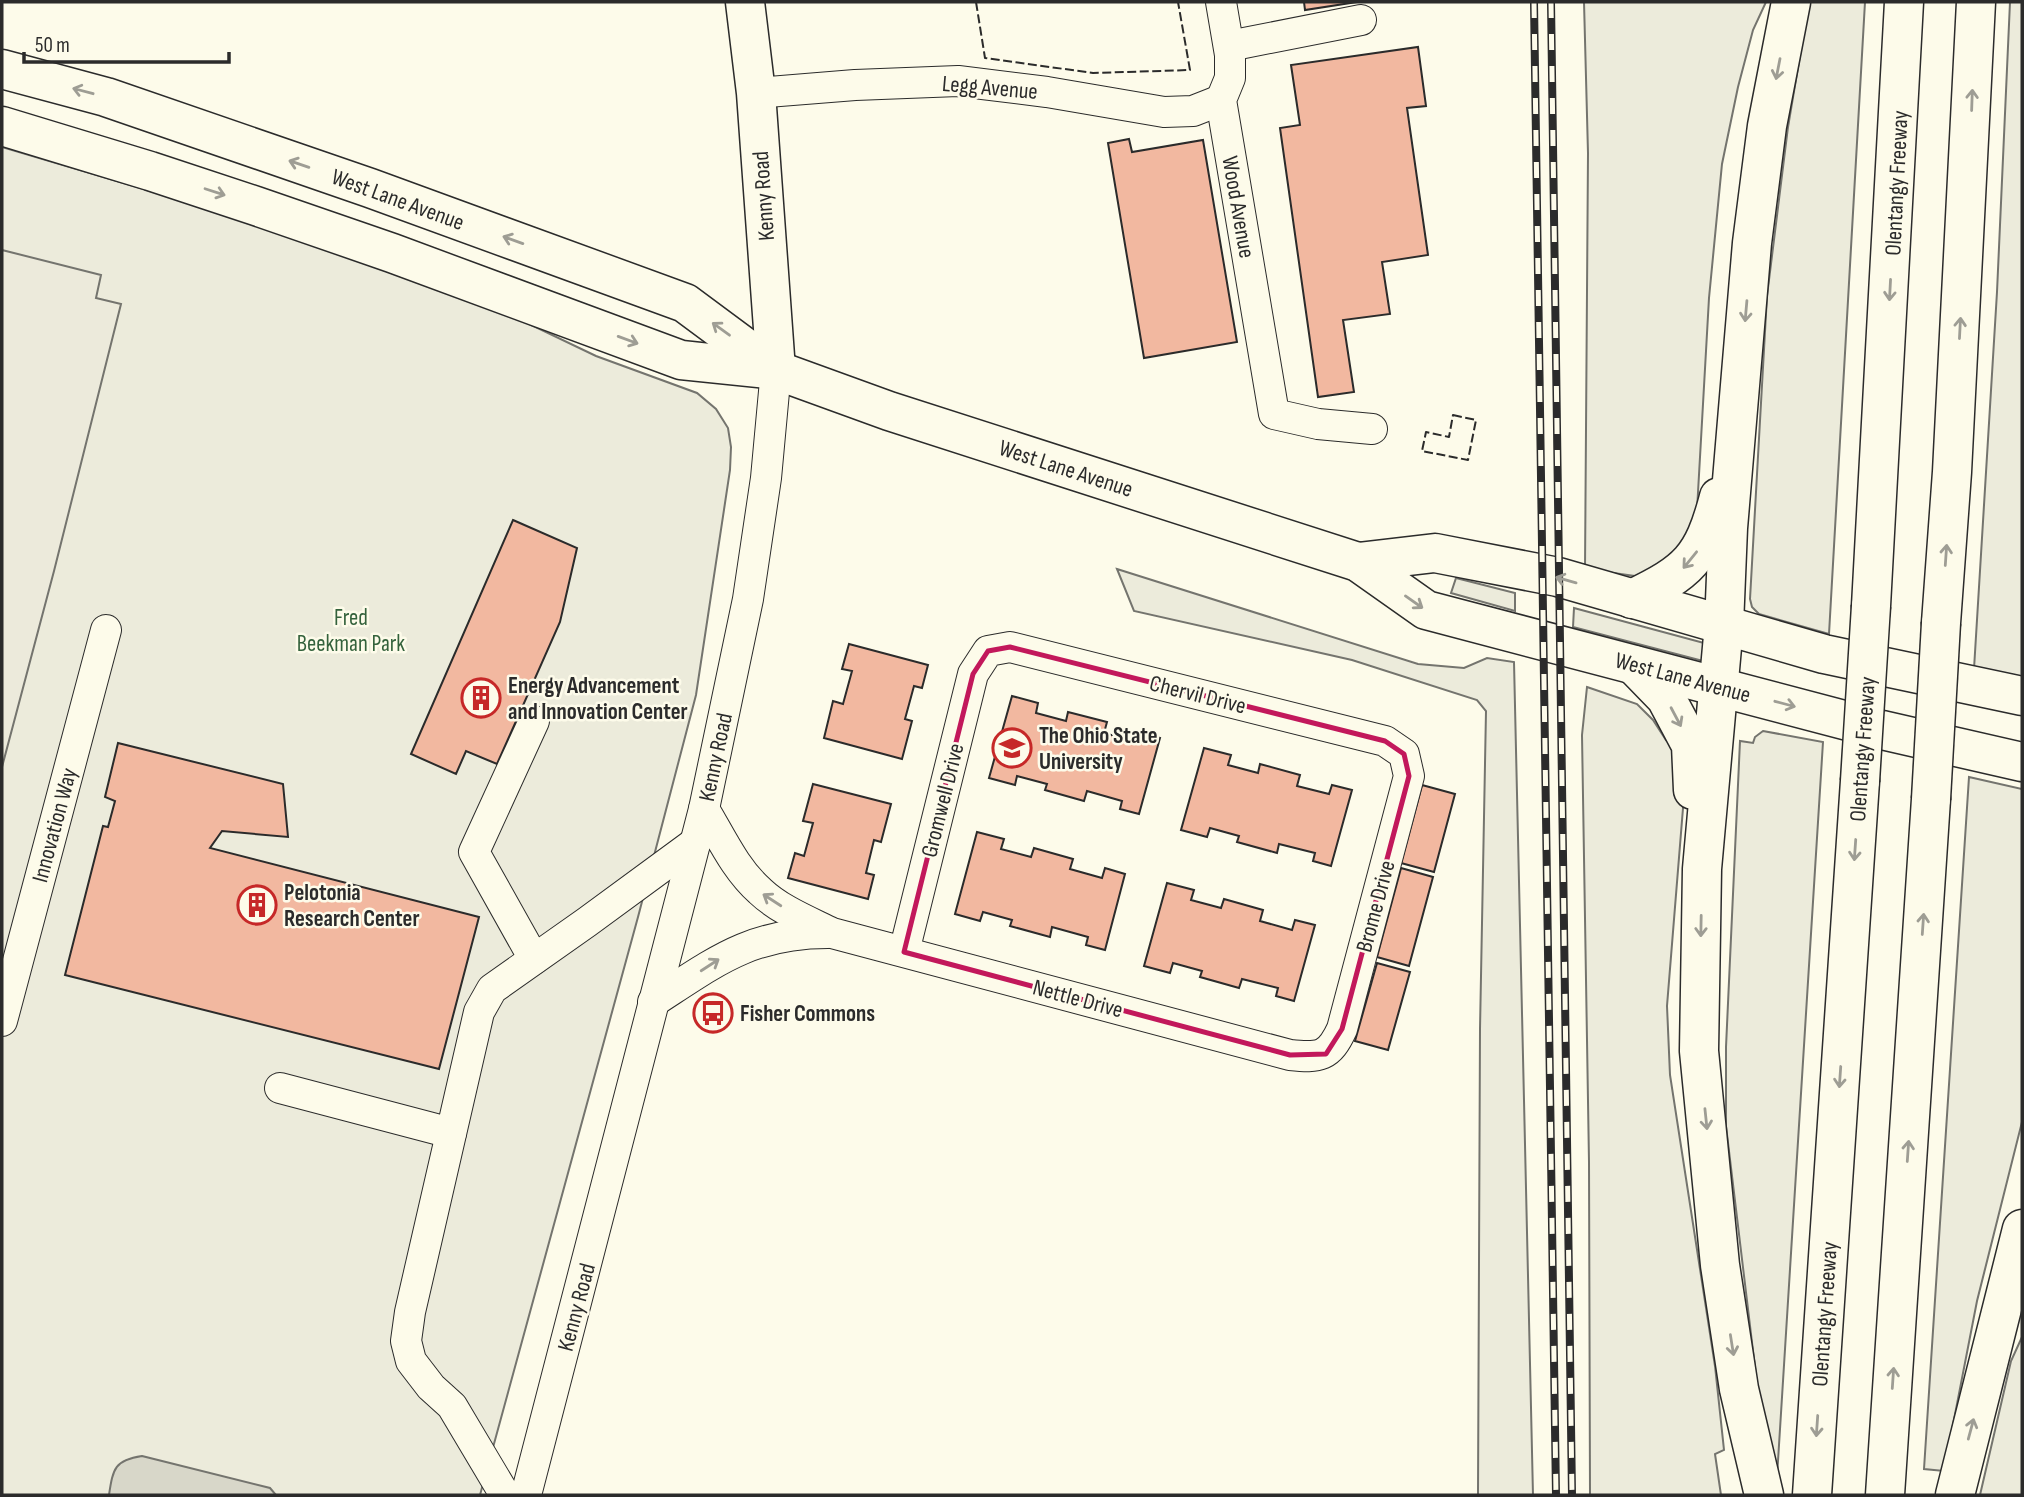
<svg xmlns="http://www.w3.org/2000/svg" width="2024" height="1497" font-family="'Sofia Sans Condensed',sans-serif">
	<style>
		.green { fill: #ecebdb; stroke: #74746e; stroke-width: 2 }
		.parking { fill: #eceadb; stroke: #74746e; stroke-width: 2 }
		.water { fill: #d8d7c9; stroke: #74746e; stroke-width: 2 }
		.building { fill: #f2b8a0; stroke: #2b2b2b; stroke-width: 2 }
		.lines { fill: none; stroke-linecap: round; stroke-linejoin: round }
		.minor-casing { stroke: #2b2b2b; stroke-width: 32 }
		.major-casing { stroke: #2b2b2b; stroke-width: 41 }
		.highway-casing { stroke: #2b2b2b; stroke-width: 41 }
		.minor { stroke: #fdfbea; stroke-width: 30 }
		.major { stroke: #fdfbea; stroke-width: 38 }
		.highway { stroke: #fdfbea; stroke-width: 38 }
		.rail-casing { stroke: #2b2b2b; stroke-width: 8 }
		.rail { stroke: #fdfbea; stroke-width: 5; stroke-dasharray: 16; stroke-linecap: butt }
		.highway-bridge-casing { stroke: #2b2b2b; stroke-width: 41; stroke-linecap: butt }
		.highway-bridge { stroke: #fdfbea; stroke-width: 38 }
		.fence { stroke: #2b2b2b; stroke-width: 2; stroke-dasharray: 9 3.5; stroke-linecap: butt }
		.oneway { stroke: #9e9d94 }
		.marked { fill: none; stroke: #c2185b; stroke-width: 5; stroke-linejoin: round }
		.labels { text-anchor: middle; stroke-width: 5; stroke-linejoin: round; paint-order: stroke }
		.street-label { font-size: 23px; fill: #2b2b2b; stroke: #fdfbea }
		.park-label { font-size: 23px; fill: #34623c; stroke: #fdfbea }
		.poi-label { font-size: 23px; font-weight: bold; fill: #2b2b2b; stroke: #fdfbea; text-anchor: start }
	</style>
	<rect width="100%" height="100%" fill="#fdfbea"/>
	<g class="green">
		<path d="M1584,2H1766L1753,30L1738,87L1722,164L1709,298L1697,510L1681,552L1642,577L1585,569L1588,153Z"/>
		<path d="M1809,2H1865L1829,634L1759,614L1752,607L1750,599L1767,296L1788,127Z"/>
		<path d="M2010,2H2022V680L1974,669L1997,292Z"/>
		<path d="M2,147L208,208L508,314L596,356L697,393L716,409L728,428L731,447L730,470L696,695L638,917L480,1495H2Z"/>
		<path d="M1117,569L1418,664L1464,668L1487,658L1514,662L1533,1495H1478L1480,1029L1486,711L1477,700L1352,660L1134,611Z"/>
		<path d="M1456,578L1515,593V611L1451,593Z"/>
		<path d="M1574,608L1704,643L1703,661L1573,627Z"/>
		<path d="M1587,687L1637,704L1653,720L1666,740L1679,736L1686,771L1667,1006L1670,1075L1715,1366L1724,1450L1715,1454L1721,1495H1590L1589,1162L1582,735Z"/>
		<path d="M1763,731L1823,742L1777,1477L1760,1409L1726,1126V1047L1740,741L1753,743L1755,737Z"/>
		<path d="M1969,777L2022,789V1122L1977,1301L1944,1471L1924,1469Z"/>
		<path d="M2022,1337V1495H1980L2011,1361Z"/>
	</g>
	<path class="parking" d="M2,250L101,275L96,298L121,304L54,571L2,767Z"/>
	<path class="water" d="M142,1456L270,1488L276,1495H109C113,1468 115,1460 142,1456Z"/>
	<g class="building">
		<path d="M1304,2H1357L1305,10Z"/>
		<path d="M1418,47L1426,106L1407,108L1428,255L1382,262L1390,314L1343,320L1354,392L1318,397L1280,128L1300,125L1291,65Z"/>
		<path d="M1129,139L1132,152L1203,140L1237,342L1144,358L1108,143Z"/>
		<path d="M513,520L577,548L560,622L497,764L466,751L456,774L411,754Z"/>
		<path d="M849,644L928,665L922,688L914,686L905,719L912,721L902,759L824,738L833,701L843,704L852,671L842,669Z"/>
		<path d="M1012,696L1038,703L1036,713L1066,721L1068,712L1107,722L1104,733L1137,742L1139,732L1160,738L1139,814L1120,809L1122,801L1087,791L1084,801L1045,790L1047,784L1017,776L1015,785L989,778Z"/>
		<path d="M118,743L283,784L288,837L222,831L210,848L479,917L439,1069L65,975L103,826L108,827L115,801L105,797Z"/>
		<path d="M1204,748L1231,755L1228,765L1258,773L1260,764L1300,775L1297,786L1329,794L1332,785L1352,790L1331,866L1313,861L1315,853L1279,844L1277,853L1237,842L1239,836L1210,828L1207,837L1181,830Z"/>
		<path d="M813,784L891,804L881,842L874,840L866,873L874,875L868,899L788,878L795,853L804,856L813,823L803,821Z"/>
		<path d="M1422,785L1455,794L1434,872L1401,863Z"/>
		<path d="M977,832L1004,839L1001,849L1031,857L1034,848L1073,859L1070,869L1102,878L1105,868L1125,874L1105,950L1086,945L1088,937L1052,927L1050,937L1010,926L1012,920L983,912L980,921L955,914Z"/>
		<path d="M1401,868L1433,877L1409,966L1377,957Z"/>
		<path d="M1167,883L1194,890L1191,900L1221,908L1224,899L1263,910L1260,921L1292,930L1295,920L1315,925L1294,1001L1276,996L1278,988L1242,979L1239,988L1200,977L1202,971L1173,963L1170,973L1144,966Z"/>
		<path d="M1377,963L1410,972L1388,1050L1355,1041Z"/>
	</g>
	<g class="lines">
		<g class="minor-casing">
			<g id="minor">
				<path d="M1221,2L1230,55V78L1221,100L1274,414L1318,424L1372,429"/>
				<path d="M1229,46L1361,20"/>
				<path d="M756,93L855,85L958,81L1047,92L1164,112L1193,111L1221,100"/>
				<path d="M534,721L474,852L534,959"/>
				<path d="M704,809C721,837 735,869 760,891C780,910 808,921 832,933L1290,1055C1320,1058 1329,1057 1342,1029L1409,776L1404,754L1385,741L1010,647L988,651L973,674L904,952"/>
				<path d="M653,1002C715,962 750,933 828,933"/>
				<path d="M2,1021L106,630"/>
				<path d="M280,1088L451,1133"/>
				<path d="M505,1495L452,1406L431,1387L411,1361L406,1341L410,1312L479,1012L492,989L587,922L696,842"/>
				<path d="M526,1495L704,809L748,599L766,478L776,370"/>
			</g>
		</g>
		<g class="major-casing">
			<g id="major">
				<path d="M745,2L756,93L776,370"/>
				<path d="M2,69L106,97L370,188L685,303L774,369"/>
				<path d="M2,126L150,171L256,206L392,253L681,360L776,370L889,411L1358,562L1426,610L1882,730L2022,762"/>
				<path d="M1358,562L1435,553L1558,577L1824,654L2022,696"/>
			</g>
		</g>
		<g class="highway-casing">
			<g id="highway">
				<path d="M1632,599C1688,572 1703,559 1719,497"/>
				<path d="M1871,606L1904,2"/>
				<path d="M1941,623L1952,472L1976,2"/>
				<path d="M1634,665L1666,698L1691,745L1693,790"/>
				<path d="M1764,1495L1739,1389L1720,1265L1699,1051L1702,869L1724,625L1728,528L1752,243L1767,126L1791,2"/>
				<path d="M1812,1495L1860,781"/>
				<path d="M1885,1495L1931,799"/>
				<path d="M1955,1495L2022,1229"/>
			</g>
		</g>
		<use href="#minor" class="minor"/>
		<use href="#major" class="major"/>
		<use href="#highway" class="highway"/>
		<g class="rail-casing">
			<g id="rail">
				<path d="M1534,2L1556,1495"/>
				<path d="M1551,2L1572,1495"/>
			</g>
		</g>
		<use href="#rail" class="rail"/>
		<g class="highway-bridge-casing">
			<g id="highway-bridge">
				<path d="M1860,781L1871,606"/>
				<path d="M1931,799L1941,623"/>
			</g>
		</g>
		<use href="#highway-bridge" class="highway-bridge"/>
		<g class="fence">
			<path d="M976,2L985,58L1093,73L1190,70L1178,2"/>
			<path d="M1453,415L1476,420L1468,460L1422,451L1426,432L1449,437Z"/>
		</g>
	</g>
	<defs><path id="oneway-shaft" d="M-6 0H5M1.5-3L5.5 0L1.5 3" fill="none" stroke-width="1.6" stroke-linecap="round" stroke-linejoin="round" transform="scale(1.75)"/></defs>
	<g class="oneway">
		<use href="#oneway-shaft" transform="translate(1778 69) rotate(101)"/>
		<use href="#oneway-shaft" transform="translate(83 91) rotate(-165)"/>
		<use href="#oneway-shaft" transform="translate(1972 100) rotate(-88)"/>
		<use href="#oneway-shaft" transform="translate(299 164) rotate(-161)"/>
		<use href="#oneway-shaft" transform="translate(215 192) rotate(18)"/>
		<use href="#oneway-shaft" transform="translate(513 240) rotate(-160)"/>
		<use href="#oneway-shaft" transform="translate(1890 290) rotate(93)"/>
		<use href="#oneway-shaft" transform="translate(1746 311) rotate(95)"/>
		<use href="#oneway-shaft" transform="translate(1960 328) rotate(-87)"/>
		<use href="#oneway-shaft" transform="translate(721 329) rotate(-144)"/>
		<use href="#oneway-shaft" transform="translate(628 340) rotate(20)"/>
		<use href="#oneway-shaft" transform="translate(1946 555) rotate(-86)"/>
		<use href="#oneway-shaft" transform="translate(1690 560) rotate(129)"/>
		<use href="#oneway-shaft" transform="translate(1566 580) rotate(-164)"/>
		<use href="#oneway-shaft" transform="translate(1414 602) rotate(35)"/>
		<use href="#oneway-shaft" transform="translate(1785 704) rotate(15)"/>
		<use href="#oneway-shaft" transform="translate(1676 717) rotate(62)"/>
		<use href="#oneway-shaft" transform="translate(1855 850) rotate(94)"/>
		<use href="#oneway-shaft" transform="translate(772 900) rotate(-147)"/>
		<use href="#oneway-shaft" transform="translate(1923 924) rotate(-86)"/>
		<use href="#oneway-shaft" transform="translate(1701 926) rotate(91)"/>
		<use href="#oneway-shaft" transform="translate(710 965) rotate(-33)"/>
		<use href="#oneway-shaft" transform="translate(1840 1077) rotate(94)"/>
		<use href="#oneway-shaft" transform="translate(1706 1119) rotate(84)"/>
		<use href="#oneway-shaft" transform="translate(1908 1151) rotate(-86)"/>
		<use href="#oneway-shaft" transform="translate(1732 1345) rotate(81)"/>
		<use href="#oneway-shaft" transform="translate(1893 1378) rotate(-86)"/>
		<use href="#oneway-shaft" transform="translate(1817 1426) rotate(94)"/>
		<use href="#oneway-shaft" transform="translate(1971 1429) rotate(-75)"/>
	</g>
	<path class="marked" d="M1010,647L1385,741L1404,754L1409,776L1342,1029L1326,1054L1290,1055L904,952L973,674L988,651Z"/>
	<defs>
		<g id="building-ring" transform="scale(2.0125)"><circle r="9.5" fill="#fdfbea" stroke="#c62828" stroke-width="1.5"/><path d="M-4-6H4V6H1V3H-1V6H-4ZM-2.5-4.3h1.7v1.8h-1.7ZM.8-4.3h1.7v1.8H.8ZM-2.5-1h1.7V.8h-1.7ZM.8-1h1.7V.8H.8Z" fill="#c62828"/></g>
		<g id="university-ring" transform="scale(2.0125)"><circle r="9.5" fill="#fdfbea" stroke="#c62828" stroke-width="1.5"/><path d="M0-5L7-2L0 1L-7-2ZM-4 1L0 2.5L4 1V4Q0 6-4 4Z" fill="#c62828"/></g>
		<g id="bus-ring" transform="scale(2.0125)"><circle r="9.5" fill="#fdfbea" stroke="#c62828" stroke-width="1.5"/><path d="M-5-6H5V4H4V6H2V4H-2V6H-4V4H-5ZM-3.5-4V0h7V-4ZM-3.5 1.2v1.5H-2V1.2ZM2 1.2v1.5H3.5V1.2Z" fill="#c62828"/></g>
	</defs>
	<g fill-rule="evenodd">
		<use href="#building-ring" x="481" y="698"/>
		<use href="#university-ring" x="1012" y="748"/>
		<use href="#building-ring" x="257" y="905"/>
		<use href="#bus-ring" x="713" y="1013"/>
	</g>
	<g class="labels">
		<g class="street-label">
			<text transform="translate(990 87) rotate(5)" y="8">Legg Avenue</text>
			<text transform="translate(1896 183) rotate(-87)" y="8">Olentangy Freeway</text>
			<text transform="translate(763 196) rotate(-94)" y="8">Kenny Road</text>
			<text transform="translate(398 199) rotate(20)" y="8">West Lane Avenue</text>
			<text transform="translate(1239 207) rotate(80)" y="8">Wood Avenue</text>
			<text transform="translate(1066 468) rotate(18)" y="8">West Lane Avenue</text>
			<text transform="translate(1683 677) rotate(15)" y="8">West Lane Avenue</text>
			<text transform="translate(1198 694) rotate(14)" y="8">Chervil Drive</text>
			<text transform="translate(1862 749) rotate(-86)" y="8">Olentangy Freeway</text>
			<text transform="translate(715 757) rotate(-78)" y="8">Kenny Road</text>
			<text transform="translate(942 800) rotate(-76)" y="8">Gromwell Drive</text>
			<text transform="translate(54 825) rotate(-75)" y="8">Innovation Way</text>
			<text transform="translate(1375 906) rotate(-75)" y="8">Brome Drive</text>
			<text transform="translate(1078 998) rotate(15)" y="8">Nettle Drive</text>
			<text transform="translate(576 1307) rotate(-75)" y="8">Kenny Road</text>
			<text transform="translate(1824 1314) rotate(-86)" y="8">Olentangy Freeway</text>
		</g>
		<g class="park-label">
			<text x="351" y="625">Fred<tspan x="351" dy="26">Beekman Park</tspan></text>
		</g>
		<g class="poi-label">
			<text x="508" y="693">Energy Advancement<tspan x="508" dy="26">and Innovation Center</tspan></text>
			<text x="1039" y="743">The Ohio State<tspan x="1039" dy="26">University</tspan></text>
			<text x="284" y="900">Pelotonia<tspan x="284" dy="26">Research Center</tspan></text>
			<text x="740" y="1021">Fisher Commons</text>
		</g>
	</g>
	<rect width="2024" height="1497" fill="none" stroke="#2b2b2b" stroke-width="7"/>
	<path d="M24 52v10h205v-10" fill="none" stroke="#2b2b2b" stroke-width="3.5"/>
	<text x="35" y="52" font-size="21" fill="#2b2b2b" stroke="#fdfbea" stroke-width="5" paint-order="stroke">50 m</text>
</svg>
